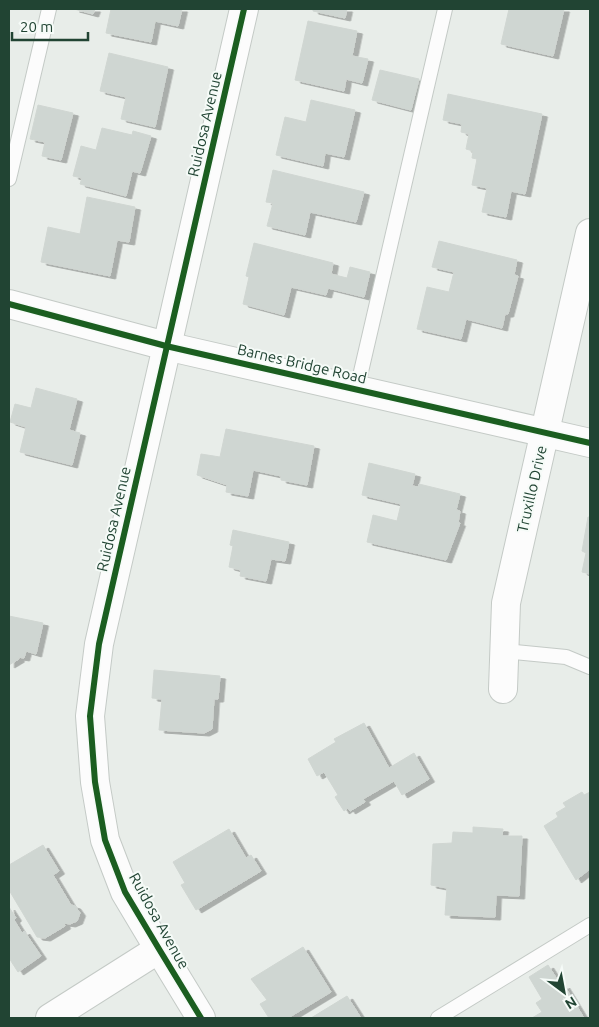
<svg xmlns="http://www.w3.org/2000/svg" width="599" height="1027" font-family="Ubuntu,sans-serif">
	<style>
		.building { fill: #cfd6d2; stroke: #d0d6d2; filter: url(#shadow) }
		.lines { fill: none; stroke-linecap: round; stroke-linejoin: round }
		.service-casing { stroke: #c4cac6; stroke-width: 16 }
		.minor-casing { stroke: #c4cac6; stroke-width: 30 }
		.tertiary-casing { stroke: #c4cac6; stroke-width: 30 }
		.service { stroke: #fcfcfc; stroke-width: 14 }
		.minor { stroke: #fcfcfc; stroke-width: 28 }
		.tertiary { stroke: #fcfcfc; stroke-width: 28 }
		.cycleway-casing { stroke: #f6fbf8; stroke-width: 9 }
		.cycleway { stroke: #1b5e20; stroke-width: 6 }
		.labels { text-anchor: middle; stroke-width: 4; stroke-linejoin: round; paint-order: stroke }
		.street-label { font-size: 15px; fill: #214433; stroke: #f6fbf8 }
	</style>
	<defs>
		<filter id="shadow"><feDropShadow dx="5.5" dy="3" stdDeviation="0" flood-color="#0004"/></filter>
	</defs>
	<rect width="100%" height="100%" fill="#e8ede9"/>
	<g class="building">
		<path d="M74,9H95L93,14Z"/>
		<path d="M111,9H182L178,26L155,21L151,42L106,33Z"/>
		<path d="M313,9H347L345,18L313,11Z"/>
		<path d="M509,9H564L553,56L501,44Z"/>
		<path d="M308,21L357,31L352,56L368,59L362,83L346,79L344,91L295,80Z"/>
		<path d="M109,53L168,67L155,127L121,119L126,97L100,91Z"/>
		<path d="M380,70L419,79L411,110L372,100Z"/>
		<path d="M448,94L542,114L525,194L511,191L506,217L482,212L487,188L472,185L477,159L472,158L473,151L466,149L469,134L461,132L462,124L443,120Z"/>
		<path d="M311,100L355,110L344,157L325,153L323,166L276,155L285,117L306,122Z"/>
		<path d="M38,105L73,113L61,160L42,156L45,142L30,139Z"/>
		<path d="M102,128L132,135L133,131L151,136L140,173L132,171L126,196L80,184L82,178L73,176L81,146L96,150Z"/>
		<path d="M273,170L364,192L356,222L310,212L305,235L267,226L273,203L266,202Z"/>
		<path d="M87,197L135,207L129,242L117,240L110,276L41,262L48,227L80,234Z"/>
		<path d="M439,241L517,260L514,275L518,276L508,314H505L502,328L466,319L461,339L417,329L427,287L449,292L454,272L432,267Z"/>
		<path d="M254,243L333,263L331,274L347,278L350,267L370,272L364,297L328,288L326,295L291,287L284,315L243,304L249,277L246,276Z"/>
		<path d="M36,388L77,399L69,430L80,433L72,465L20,452L26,427L10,422L15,404L31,408Z"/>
		<path d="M226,429L314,446L307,485L281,480V476L253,470L248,496L226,492L227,485L197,475L201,454L220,457Z"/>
		<path d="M369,463L415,474L412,486L418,487L419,484L460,494L456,510L460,511L458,523H460L446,560L367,542L373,515L397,521L401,504L362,495Z"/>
		<path d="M588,517H590V574L582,572L586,553L582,551Z"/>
		<path d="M233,530L289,542L285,561L271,559L266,581L240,576L241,570L229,567L233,546L230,545Z"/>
		<path d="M9,616L43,623L36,654L26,651L24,658L18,657L19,659L9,665Z"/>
		<path d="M154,670L220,676L218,699H214L212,729L204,733L159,730L162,699L152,698Z"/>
		<path d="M364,723L389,768L414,753L429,779L402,795L394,781L363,799L365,802L350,811L348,808L344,811L335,797L338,795L324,772L317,776L308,759L336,742L334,739Z"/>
		<path d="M582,792L584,795L590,792V869L576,880L544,826L558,817L556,813L566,807L563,803Z"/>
		<path d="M473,827L503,829L502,836H522L519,896L496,895L495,917L445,915L447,888L431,885L433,844L452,843L453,832L473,833Z"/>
		<path d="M229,829L246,858L251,855L261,871L196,910L181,885L185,883L173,862Z"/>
		<path d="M43,845L59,871L53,875L71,905L75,906L80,913L77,921L70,924L64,923L65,926L45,938L37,937L9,890V865Z"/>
		<path d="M9,907L16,918L14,920L22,933L24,931L41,956L18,972L9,958Z"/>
		<path d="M303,947L331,992L288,1018H269L260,1004L267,1000L251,979Z"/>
		<path d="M548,965L562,987L564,985L584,1018H532L542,1012L536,1003L542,999L529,977Z"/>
		<path d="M347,996L361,1018H311Z"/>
	</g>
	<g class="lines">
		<g class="service-casing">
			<g id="service">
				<path d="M9,179L49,9"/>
				<path d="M357,389L445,9"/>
				<path d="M504,651L566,657L590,667"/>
				<path d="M438,1018L590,925"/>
			</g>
		</g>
		<g class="minor-casing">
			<g id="minor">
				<path d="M503,689L506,603L590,233"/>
				<path d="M50,1018L159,949"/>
				<path d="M201,1018L159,949L125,892L105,840L95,782L90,716L99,644L244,9"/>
			</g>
		</g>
		<g class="tertiary-casing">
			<path id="tertiary" d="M9,304L166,346L590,443"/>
		</g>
		<use href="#service" class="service"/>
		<use href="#minor" class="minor"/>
		<use href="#tertiary" class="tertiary"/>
		<g class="cycleway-casing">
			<g id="cycleway">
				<path d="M9,304L166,346L590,443"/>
				<path d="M201,1018L159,949L125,892L105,840L95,782L90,716L99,644L244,9"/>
			</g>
		</g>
		<use href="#cycleway" class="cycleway"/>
	</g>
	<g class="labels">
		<g class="street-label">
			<text transform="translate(205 124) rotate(-77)" y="5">Ruidosa Avenue</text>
			<text transform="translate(302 364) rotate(13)" y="5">Barnes Bridge Road</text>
			<text transform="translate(532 489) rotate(-77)" y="5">Truxillo Drive</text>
			<text transform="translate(114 519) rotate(-77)" y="5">Ruidosa Avenue</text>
			<text transform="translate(159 921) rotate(61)" y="5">Ruidosa Avenue</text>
		</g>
	</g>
	<rect width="599" height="1027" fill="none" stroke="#214433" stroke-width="20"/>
	<g transform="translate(564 992) rotate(148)" stroke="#f6fbf8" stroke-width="4" paint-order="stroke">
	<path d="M0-4L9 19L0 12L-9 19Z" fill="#214433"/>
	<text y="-8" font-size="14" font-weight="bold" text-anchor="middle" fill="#214433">N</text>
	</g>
	<path d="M12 32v8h76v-8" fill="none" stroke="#214433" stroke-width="2.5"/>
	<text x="20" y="32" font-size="15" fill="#214433" stroke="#f6fbf8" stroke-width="4" paint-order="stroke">20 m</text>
</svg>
